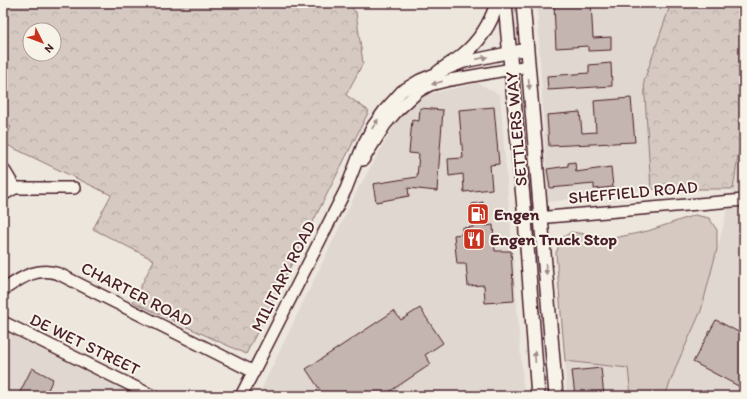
<svg xmlns="http://www.w3.org/2000/svg" width="747" height="399" font-family="Itim,sans-serif">
	<style>
		.built { fill: #e0d7d0 }
		.green { fill: #d5c9c2; stroke: #907476 }
		.forest { fill: url(#forest-crowns); stroke: #907476; fill-rule: evenodd }
		.building { fill: #c4b5b0; stroke: #4a1f2b }
		.lines { fill: none; stroke-linecap: round; stroke-linejoin: round }
		.minor-casing { stroke: #4a1f2b; stroke-width: 14 }
		.major-casing { stroke: #4a1f2b; stroke-width: 16 }
		.minor { stroke: #f7f3e8; stroke-width: 11 }
		.major { stroke: #f7f3e8; stroke-width: 13 }
		.oneway { fill: #a0898a }
		.labels { text-anchor: middle; stroke-width: 4; stroke-linejoin: round; paint-order: stroke }
		.street-label { font-size: 17px; fill: #4a1f2b; stroke: #f7f3e8 }
		.poi-label { font-size: 17px; font-weight: bold; fill: #4a1f2b; stroke: #f7f3e8; text-anchor: start }
	</style>
	<defs>
		<pattern id="forest-crowns" width="20" height="18" patternUnits="userSpaceOnUse"><rect width="20" height="18" fill="#d5c9c2"/><path d="M2 6a3 3 0 1 1 6 0M12 15a3 3 0 1 1 6 0" fill="none" stroke="#b8aca7"/></pattern>
	</defs>
	<rect width="100%" height="100%" fill="#ece6dd"/>
	<filter id="ink" filterUnits="userSpaceOnUse"><feTurbulence type="fractalNoise" baseFrequency=".025" numOctaves="2"/><feDisplacementMap in="SourceGraphic" scale="8" xChannelSelector="R" yChannelSelector="G"/><feConvolveMatrix kernelMatrix="1 2 1 2 8 2 1 2 1" color-interpolation-filters="sRGB"/></filter>
	<g filter="url(#ink)">
		<g class="built">
			<path d="M537,3H671L644,81L651,189L548,202Z"/>
			<path d="M478,83L500,95L524,396H258L357,191L399,117L425,95Z"/>
			<path d="M744,119V396H567L565,361L628,368L678,362L701,311L733,189Z"/>
			<path d="M3,330L136,396H3Z"/>
		</g>
		<path class="green" d="M695,215L709,218L717,230V249L701,311L678,362L665,396H631L628,368L565,361L556,253L562,238L571,232L614,238L648,231Z"/>
		<g class="forest">
			<path d="M3,3H114L118,5L120,3H346L356,12L363,63L346,95L369,111L246,354L133,302L154,260L93,229L111,195L3,143L11,127L3,123ZM30,30H54V54H30Z"/>
			<path d="M671,3H744V119L733,189H651L644,81Z"/>
		</g>
		<g class="building">
			<path d="M591,3L593,38L611,37V50L588,51V46L556,48L554,5Z"/>
			<path d="M611,63L612,86L548,90L547,76L589,73V65Z"/>
			<path d="M631,98L635,142L549,146L547,115L580,112L582,133L596,132L594,101Z"/>
			<path d="M494,107L499,164L490,165L492,189L464,192L463,174L449,176L448,159L463,158L459,110Z"/>
			<path d="M420,108L443,110L437,191L408,188L409,196L376,202L373,184L417,177L419,154L409,153L412,120L419,121Z"/>
			<path d="M575,162L576,172L611,167L613,187L594,189V184L550,188L547,169L568,166V163Z"/>
			<path d="M483,202L485,226L493,225L495,251H511L514,301L485,303L484,285L468,286L466,264H457L454,235L462,234V228L473,227L472,204Z"/>
			<path d="M420,308L443,343L425,355L431,364L389,392L391,396H324L306,369L394,311L401,320Z"/>
			<path d="M716,320L744,335V389L693,362Z"/>
			<path d="M32,368L53,379L45,396H18Z"/>
			<path d="M601,368L604,396H575L572,371Z"/>
		</g>
		<g class="lines">
			<g class="minor-casing">
				<g id="minor">
					<path d="M363,160L385,125L397,111L419,91L430,85L450,80L528,66"/>
					<path d="M3,168L15,188"/>
					<path d="M3,195L15,188H74"/>
					<path d="M525,219L744,200"/>
					<path d="M3,290C21,278 37,266 59,274L254,372"/>
					<path d="M3,322L153,396"/>
					<path d="M241,396L346,189L363,145L373,126L384,111L402,91L420,80L464,62L526,49"/>
				</g>
			</g>
			<g class="major-casing">
				<g id="major">
					<path d="M505,3L525,219L538,396"/>
					<path d="M523,3L556,396"/>
					<path d="M439,72C446,66 455,62 462,56C479,42 491,23 497,3"/>
				</g>
			</g>
			<use href="#minor" class="minor"/>
			<use href="#major" class="major"/>
		</g>
		<defs><path id="oneway-solid" d="M-6-.8H1V-3.2L6.5 0L1 3.2V.8H-6Z"/></defs>
		<g class="oneway">
			<use href="#oneway-solid" transform="translate(482 58) rotate(-13)"/>
			<use href="#oneway-solid" transform="translate(437 83) rotate(164)"/>
			<use href="#oneway-solid" transform="translate(529 84) rotate(85)"/>
			<use href="#oneway-solid" transform="translate(375 124) rotate(-57)"/>
			<use href="#oneway-solid" transform="translate(546 269) rotate(85)"/>
			<use href="#oneway-solid" transform="translate(535 357) rotate(-94)"/>
		</g>
	</g>
	<defs>
		<g id="fuel-square" transform="scale(1.15)"><rect x="-9" y="-9" width="18" height="18" rx="4" fill="#c8321e" stroke="#f7f3e8"/><path d="M-5.5-6h7V0h2V4h1.3V-2.5L3-4.5l.8-.8L6-3V5H2.5V1h-1V6h-7ZM-4.2-4.7v3.2H.2V-4.7Z" fill="#fff"/></g>
		<g id="restaurant-square" transform="scale(1.15)"><rect x="-9" y="-9" width="18" height="18" rx="4" fill="#c8321e" stroke="#f7f3e8"/><path d="M-5-6h1v4h1v-4h1v4h1v-4h1v5L-1.5 .5V6h-2V.5L-5-1ZM5-6V6H3V1.5H1.5Q1.5-4 5-6Z" fill="#fff"/></g>
	</defs>
	<g fill-rule="evenodd">
		<use href="#fuel-square" x="478" y="214"/>
		<use href="#restaurant-square" x="474" y="239"/>
	</g>
	<g class="labels">
		<g class="street-label">
			<text transform="translate(516 129) rotate(-95)" y="6">SETTLERS WAY</text>
			<text transform="translate(633 192) rotate(-5)" y="6">SHEFFIELD ROAD</text>
			<text transform="translate(283 276) rotate(-63)" y="6">MILITARY ROAD</text>
			<text transform="translate(137 294) rotate(27)" y="6">CHARTER ROAD</text>
			<text transform="translate(85 344) rotate(26)" y="6">DE WET STREET</text>
		</g>
		<g class="poi-label">
			<text x="494" y="220">Engen</text>
			<text x="490" y="245">Engen Truck Stop</text>
		</g>
	</g>
	<rect width="747" height="399" fill="none" stroke="#f7f3e8" stroke-width="16"/>
	<rect x="8" y="8" width="731" height="383" fill="none" stroke="#4a1f2b" stroke-width="1.5" filter="url(#ink)"/>
	<g transform="translate(42 42) rotate(132)"><circle r="19" fill="#f7f3e8" stroke="#b29e9c"/>
	<path d="M0-3L7 15L0 10L-7 15Z" fill="#c8321e"/>
	<text y="-6" font-size="11" font-weight="bold" text-anchor="middle" fill="#4a1f2b">N</text>
	</g>
</svg>
